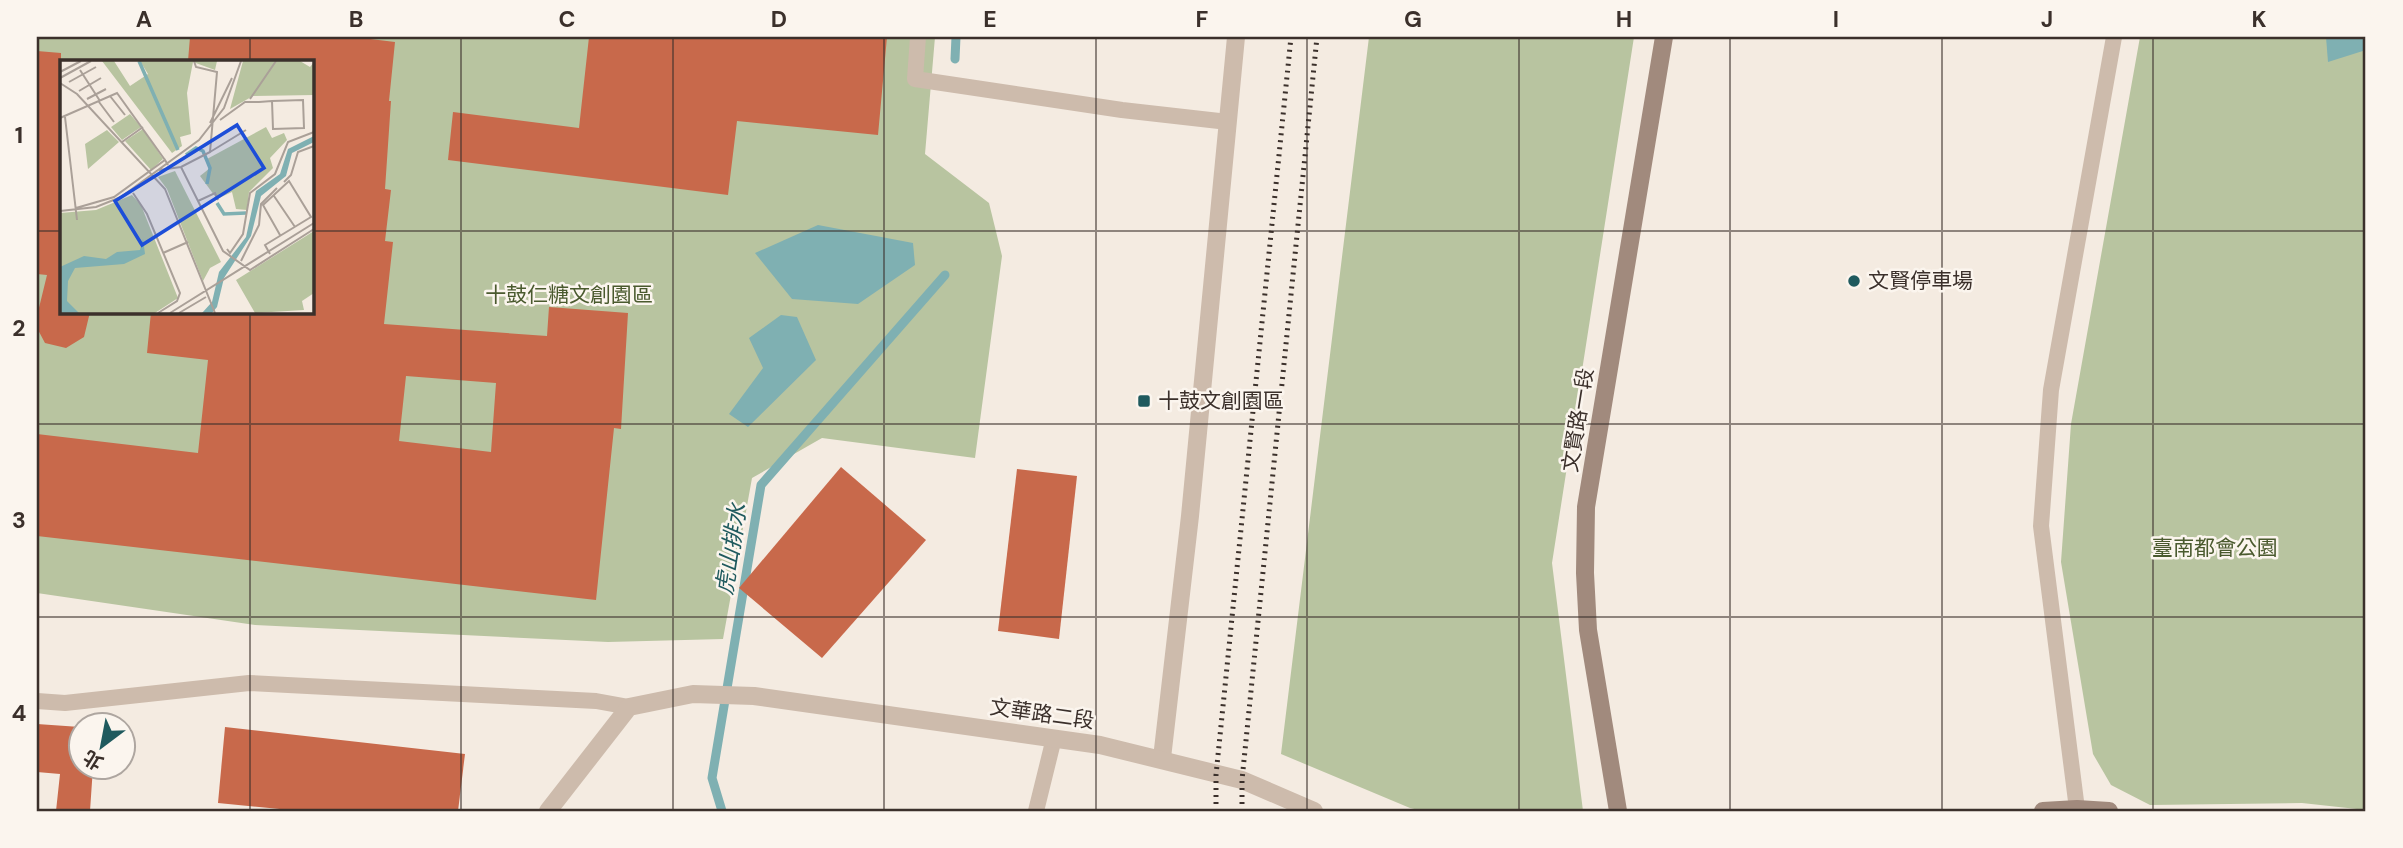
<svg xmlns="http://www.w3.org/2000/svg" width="2403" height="848" font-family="'DM Sans','Noto Sans TC',sans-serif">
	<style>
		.green { fill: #b8c4a0; fill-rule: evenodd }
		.water { fill: #7fb0b2 }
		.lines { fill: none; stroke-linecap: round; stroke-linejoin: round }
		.stream { stroke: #7fb0b2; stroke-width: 9 }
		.building { fill: #c8694b; fill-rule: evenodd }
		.lane { stroke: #cdbbac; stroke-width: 16 }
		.street { stroke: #cdbbac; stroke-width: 18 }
		.secondary { stroke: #a18a7d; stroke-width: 18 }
		.rail { stroke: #3b302b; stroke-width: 5; stroke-dasharray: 2 5; stroke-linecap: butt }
		.grid { fill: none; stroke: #3b302b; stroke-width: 2; stroke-opacity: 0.55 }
		.poi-dot { fill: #1f5a5e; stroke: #fbf5ee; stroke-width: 2.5 }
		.labels { text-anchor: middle; stroke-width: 5; stroke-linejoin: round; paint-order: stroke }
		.poi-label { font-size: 21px; fill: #3b302b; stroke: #fbf5ee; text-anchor: start }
		.park-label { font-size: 21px; fill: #4a5a2e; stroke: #fbf5ee }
		.street-label { font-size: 21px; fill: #3b302b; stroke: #fbf5ee }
		.water-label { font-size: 23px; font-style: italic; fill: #1f5a5e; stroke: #fbf5ee }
		.inset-river { fill: none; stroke: #7fb0b2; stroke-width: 3.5 }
		.inset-road { fill: none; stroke: #aaa098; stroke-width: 2 }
		.view { fill: #1d4ed8; fill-opacity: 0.15; stroke: #1d4ed8; stroke-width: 3.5 }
		.inset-edge { fill: none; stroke: #3b302b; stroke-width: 3.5 }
		.neatline { fill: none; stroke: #3b302b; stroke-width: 2.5 }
		.grid-label { font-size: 23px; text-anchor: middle; font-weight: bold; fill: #3b302b }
	</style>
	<rect width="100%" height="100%" fill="#f4ebe1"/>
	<g class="green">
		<path d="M37,37H935L925,154L989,203L1002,256L975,458L822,438L752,478L723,639L608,642L255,625L37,593ZM61,61H312V312H61Z"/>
		<path d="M1369,37H1634L1552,563L1583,811H1423L1410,808L1281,754Z"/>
		<path d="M2140,37H2366V810L2302,803L2150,805L2111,785L2093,754L2061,562L2071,424Z"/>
	</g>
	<g class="water">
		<path d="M2326,37H2366V50L2328,62Z"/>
		<path d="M818,225L913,243L915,265L858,304L792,299L755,253Z"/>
		<path d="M781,315L797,317L816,360L748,427L729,414L763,368L749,338Z"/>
	</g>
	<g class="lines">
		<g class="stream">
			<path d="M955,59L956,37"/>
			<path d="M722,811L712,778L761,485L945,275"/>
		</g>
	</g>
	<g class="building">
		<path d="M190,37H354L395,42L389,101H391L385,189L391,190L385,241L393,242L384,324L547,336L549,307L628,313L621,429L614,428L596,600L37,536V434L198,453L208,360L147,353L151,312H312V61H188ZM406,376L496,383L491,452L399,441Z"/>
		<path d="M589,37H887L878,135L737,121L728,195L448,160L453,112L579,128Z"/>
		<path d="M37,51L61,53V312H90L84,337L66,348L45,343L37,328V316L47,275L37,274Z"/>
		<path d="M841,467L926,540L822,658L739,588Z"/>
		<path d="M1017,469L1077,476L1059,639L998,631Z"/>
		<path d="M37,724L80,727V767H93L90,811H56L60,774L37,772Z"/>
		<path d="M225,727L465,754L458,811H300L218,803Z"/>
	</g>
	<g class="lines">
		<g class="lane">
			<path d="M918,37L915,79L1122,110L1228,122"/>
			<path d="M37,701L65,703L249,683L596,701L629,707"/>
			<path d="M2077,809L2041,526L2051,390L2114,37"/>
			<path d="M1036,811L1054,738"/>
		</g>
		<g class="street">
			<path d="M1162,758L1190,516L1236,37"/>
			<path d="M548,811L629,707L693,694L754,696L1100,745L1242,780L1314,811"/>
		</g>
		<g class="secondary">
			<path d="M1618,811L1588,630L1585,573L1586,507L1664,37"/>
			<path d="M2043,811L2077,809L2109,811"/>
		</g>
		<g class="rail">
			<path d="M1216,811V775L1291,37"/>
			<path d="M1242,811V780L1317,37"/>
		</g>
	</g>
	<path class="grid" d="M250,37V61M461,37V811M673,37V811M884,37V811M1096,37V811M1307,37V811M1519,37V811M1730,37V811M1942,37V811M2153,37V811M37,231H61M312,231H2366M250,312V811M37,424H2366M37,617H2366"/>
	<g class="poi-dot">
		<circle cx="1854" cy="281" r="7"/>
		<rect x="1137" y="394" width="14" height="14" rx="3.5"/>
	</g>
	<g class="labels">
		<g class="poi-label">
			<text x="1868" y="288">文賢停車場</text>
			<text x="1158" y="408">十鼓文創園區</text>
		</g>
		<g class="park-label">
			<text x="569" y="302">十鼓仁糖文創園區</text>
			<text x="2215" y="555">臺南都會公園</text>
		</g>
		<g class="street-label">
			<text transform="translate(1578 420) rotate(-81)" y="7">文賢路一段</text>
			<text transform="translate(1042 714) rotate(8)" y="7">文華路二段</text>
		</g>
		<g class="water-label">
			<text transform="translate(731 549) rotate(-81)" y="8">虎山排水</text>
		</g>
	</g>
	<g transform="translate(60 60)">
		<rect width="254" height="254" fill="#f4ebe1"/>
		<path d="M42,1H54L70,26L88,14L80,1H157L155,10L133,2L127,33L131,74L120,77L122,86L112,93ZM183,1H240L250,7L254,2V35L193,36L170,49ZM70,54L81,67L62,80L51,67ZM206,67L212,78L224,73L227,80L210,98L213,108L189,132L187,150L176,149L172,132L157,139L140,116L150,108L147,99ZM83,69L103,99L91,110L65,81ZM47,70L59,82L28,109L25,84ZM115,111L161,202L150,208L143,221L107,129L98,117ZM72,135L81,145L118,238L95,253H0V153L36,150ZM254,171V233L242,241L244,250L195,253L176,220Z" fill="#b8c4a0"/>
		<path d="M254,76V82L232,93L226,116L201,136L191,176L164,218L157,247L152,253H142L152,242L159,212L186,177L196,131L220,114L228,89ZM83,179L85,194L64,204L15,208L8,221L7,241L19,253H0V207L24,196L46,199L57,192L80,190Z" fill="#7fb0b2"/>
		<path class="inset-river" d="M79,1L118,90M126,95L136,88L143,91L150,108L147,124M157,143L164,154L186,153"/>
		<path class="inset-road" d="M20,10L40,41M0,12L21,1M0,18L31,1M9,22L36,7M0,23L17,34L105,129L155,253M19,31L41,18M50,36L65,55M27,39L46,29M190,39L216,1M39,42L54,62M5,57L17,160M0,58L57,33L105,100M160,60L185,42H199L212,41L243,40L244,68L213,69L212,41M150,63L172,18M62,82L83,67M150,92L186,70M121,107L163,191L190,210L254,169M99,110L121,107L150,92L157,12L136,7L134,1M224,122L231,115L238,92L254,86M73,133L87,154L120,233L117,241L98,253M214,136L235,167M138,141L155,133L158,140M16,148L54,137L105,100L108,105M0,151L36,147L61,137L139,80L164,48L181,1M167,189L170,193L183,174L190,133L215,114L228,82L254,72M103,193L128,182M210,194L205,185L251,157L229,121L203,145L220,175M181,201L199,165L201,144L217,128M110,253L254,163M119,253L146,237"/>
		<path class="view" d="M177,65L204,108L82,185L55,141Z"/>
		<rect width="254" height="254" class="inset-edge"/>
	</g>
	<rect width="2403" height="848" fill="none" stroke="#fbf5ee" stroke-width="77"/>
	<g transform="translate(102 746) rotate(212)"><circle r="33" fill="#fbf5ee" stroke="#aea6a0" stroke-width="2"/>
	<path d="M0-5L12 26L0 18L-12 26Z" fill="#1f5a5e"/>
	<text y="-10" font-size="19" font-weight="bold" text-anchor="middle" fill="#3b302b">北</text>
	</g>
	<rect x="38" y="38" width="2326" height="772" class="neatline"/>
	<g class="grid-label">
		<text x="144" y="27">A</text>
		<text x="356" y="27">B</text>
		<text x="567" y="27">C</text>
		<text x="779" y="27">D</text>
		<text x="990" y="27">E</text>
		<text x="1202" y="27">F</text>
		<text x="1413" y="27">G</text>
		<text x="1624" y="27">H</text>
		<text x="1836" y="27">I</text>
		<text x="2047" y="27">J</text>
		<text x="2259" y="27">K</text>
		<text x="19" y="143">1</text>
		<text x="19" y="336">2</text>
		<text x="19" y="528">3</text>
		<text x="19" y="721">4</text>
	</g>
</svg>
